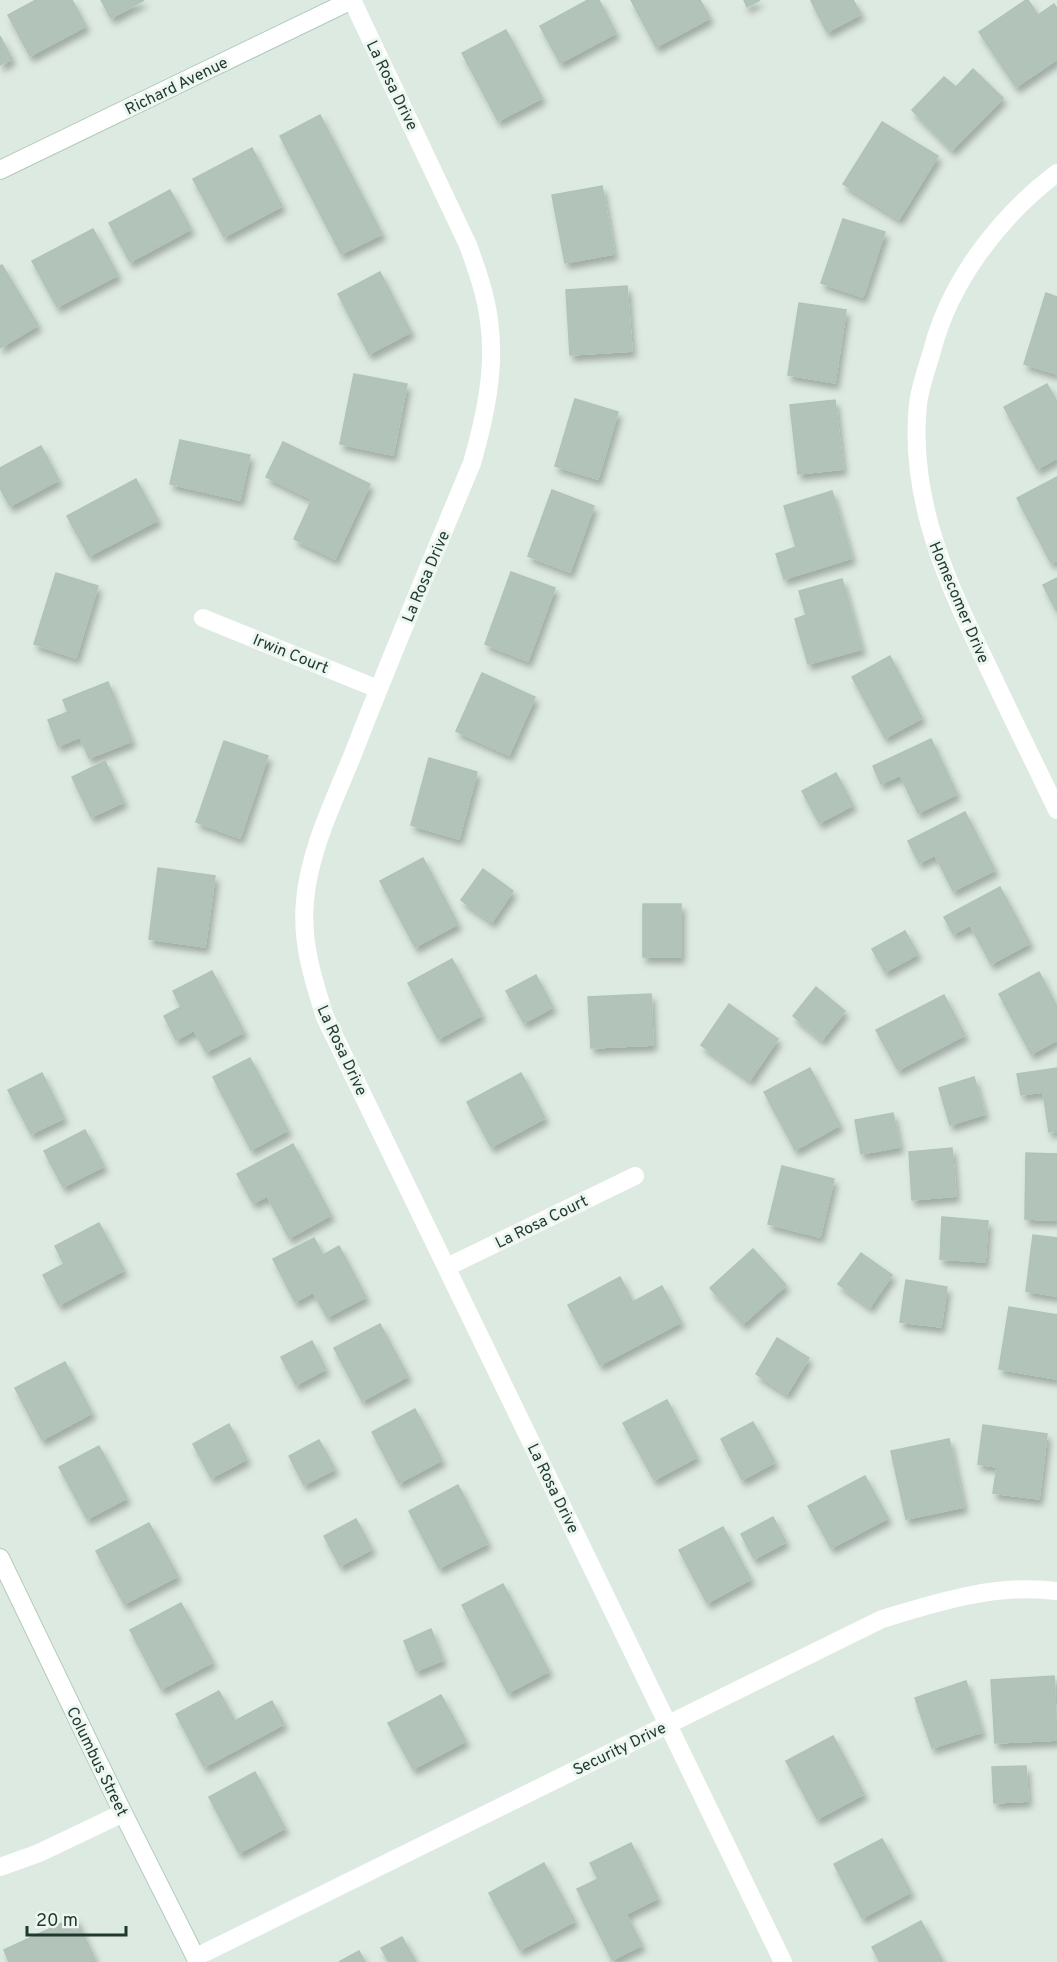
<svg xmlns="http://www.w3.org/2000/svg" width="1057" height="1962" font-family="Overpass,sans-serif">
	<style>
		.building { fill: #b2c4ba; stroke: #afc3b8; stroke-width: 1.5; filter: url(#shadow) }
		.lines { fill: none; stroke-linecap: round; stroke-linejoin: round }
		.secondary-casing { stroke: #b0cabc; stroke-width: 20 }
		.street { stroke: #fff; stroke-width: 18 }
		.secondary { stroke: #fff; stroke-width: 18 }
		.labels { text-anchor: middle; stroke-width: 6; stroke-linejoin: round; paint-order: stroke }
		.street-label { font-size: 16px; fill: #1e392e; stroke: #edf6f0 }
	</style>
	<defs>
		<filter id="shadow"><feDropShadow dx="3.5" dy="6" stdDeviation="3" flood-color="#0004"/></filter>
	</defs>
	<rect width="100%" height="100%" fill="#ddeae2"/>
	<g class="building">
		<path d="M36,0H72L86,26L30,56L8,15Z"/>
		<path d="M101,0H144L111,18Z"/>
		<path d="M588,0H599L616,33L560,63L540,26Z"/>
		<path d="M631,0H700L710,18L656,47Z"/>
		<path d="M744,0H760L747,7Z"/>
		<path d="M814,0H853L861,14L827,32L811,1Z"/>
		<path d="M1026,0H1028L1038,15L1054,4L1057,9V59L1016,87L979,32Z"/>
		<path d="M506,30L542,98L498,121L462,53Z"/>
		<path d="M0,36L12,59L0,65Z"/>
		<path d="M973,69L1003,98L952,150L912,110L944,77L956,87Z"/>
		<path d="M320,115L382,234L341,254L280,136Z"/>
		<path d="M882,122L938,156L899,219L843,184Z"/>
		<path d="M252,148L282,206L224,237L193,179Z"/>
		<path d="M602,186L614,254L565,263L552,195Z"/>
		<path d="M170,190L191,229L130,262L109,223Z"/>
		<path d="M843,219L885,232L863,297L821,283Z"/>
		<path d="M93,229L118,275L57,307L32,261Z"/>
		<path d="M2,265L38,325L0,348V266Z"/>
		<path d="M380,272L411,332L369,354L338,294Z"/>
		<path d="M627,286L632,351L570,355L566,290Z"/>
		<path d="M1046,293L1057,297V374L1024,364Z"/>
		<path d="M799,303L846,310L835,383L788,375Z"/>
		<path d="M354,374L407,384L393,455L340,444Z"/>
		<path d="M1047,384L1057,402V458L1037,469L1004,407Z"/>
		<path d="M575,399L618,412L598,479L555,466Z"/>
		<path d="M835,400L843,469L798,474L790,405Z"/>
		<path d="M180,440L250,455L240,500L170,484Z"/>
		<path d="M283,442L370,484L335,559L294,539L312,499L266,477Z"/>
		<path d="M41,446L59,480L10,506L0,488V468Z"/>
		<path d="M1057,477V560L1051,563L1017,498Z"/>
		<path d="M136,479L158,520L89,556L67,516Z"/>
		<path d="M552,490L594,506L570,572L528,556Z"/>
		<path d="M832,491L852,558L784,579L776,554L796,547L784,506Z"/>
		<path d="M511,572L555,588L528,661L485,644Z"/>
		<path d="M56,573L98,586L76,658L34,644Z"/>
		<path d="M1057,578V612L1043,585Z"/>
		<path d="M842,579L862,649L808,664L795,619L806,615L799,591Z"/>
		<path d="M890,656L922,718L885,738L852,677Z"/>
		<path d="M482,673L535,697L509,755L456,731Z"/>
		<path d="M108,682L132,741L89,758L80,737L58,746L48,720L68,712L63,700Z"/>
		<path d="M931,739L957,794L918,813L900,775L881,784L873,766Z"/>
		<path d="M224,741L268,756L240,838L196,822Z"/>
		<path d="M429,758L477,772L459,839L411,825Z"/>
		<path d="M105,761L124,802L91,817L72,777Z"/>
		<path d="M836,773L853,805L819,823L802,791Z"/>
		<path d="M965,812L995,870L953,891L935,855L919,863L908,841Z"/>
		<path d="M423,858L458,924L415,947L380,881Z"/>
		<path d="M158,868L215,876L205,947L149,939Z"/>
		<path d="M483,869L513,891L492,922L461,900Z"/>
		<path d="M1000,887L1030,943L991,964L970,925L953,934L944,917Z"/>
		<rect x="643" y="904" width="38" height="53"/>
		<path d="M905,931L918,954L885,972L872,949Z"/>
		<path d="M452,959L482,1015L438,1039L408,983Z"/>
		<path d="M212,971L244,1032L206,1052L194,1030L176,1040L164,1016L181,1007L173,991Z"/>
		<path d="M1039,972L1057,1007V1040L1031,1054L999,994Z"/>
		<path d="M536,975L553,1007L524,1023L506,991Z"/>
		<path d="M816,987L845,1011L822,1040L793,1016Z"/>
		<path d="M651,994L653,1045L591,1048L588,997Z"/>
		<path d="M944,995L965,1035L898,1070L876,1030Z"/>
		<path d="M729,1004L778,1039L750,1080L701,1045Z"/>
		<path d="M250,1058L288,1130L251,1150L213,1077Z"/>
		<path d="M810,1068L840,1125L795,1150L764,1092Z"/>
		<path d="M1057,1068V1131L1049,1132L1043,1092L1021,1095L1017,1074Z"/>
		<path d="M42,1073L64,1118L31,1134L8,1090Z"/>
		<path d="M521,1073L545,1118L491,1147L467,1102Z"/>
		<path d="M974,1077L985,1114L950,1125L939,1088Z"/>
		<path d="M893,1113L900,1147L861,1154L855,1120Z"/>
		<path d="M85,1130L104,1166L63,1187L44,1151Z"/>
		<path d="M293,1144L331,1215L289,1238L267,1196L253,1203L237,1174Z"/>
		<path d="M952,1148L956,1196L912,1200L909,1152Z"/>
		<path d="M1026,1153L1057,1154V1220L1025,1219Z"/>
		<path d="M782,1166L834,1179L820,1237L768,1224Z"/>
		<path d="M942,1217L988,1221L985,1262L940,1259Z"/>
		<path d="M99,1223L124,1270L59,1305L43,1275L64,1264L55,1246Z"/>
		<path d="M1033,1235L1057,1238V1296L1026,1291Z"/>
		<path d="M314,1238L323,1255L339,1246L366,1297L327,1317L313,1292L295,1302L273,1259Z"/>
		<path d="M753,1249L786,1285L743,1324L710,1288Z"/>
		<path d="M861,1253L892,1275L870,1307L838,1284Z"/>
		<path d="M620,1277L633,1302L662,1286L681,1322L600,1365L568,1305Z"/>
		<path d="M906,1280L947,1287L941,1327L900,1322Z"/>
		<path d="M1009,1307L1057,1315V1379L999,1369Z"/>
		<path d="M380,1324L408,1376L362,1401L334,1348Z"/>
		<path d="M777,1338L809,1358L787,1394L756,1374Z"/>
		<path d="M312,1341L326,1369L296,1385L281,1357Z"/>
		<path d="M65,1362L92,1413L42,1440L15,1388Z"/>
		<path d="M667,1400L697,1457L654,1480L623,1423Z"/>
		<path d="M415,1409L442,1460L399,1483L372,1432Z"/>
		<path d="M753,1422L775,1462L742,1480L721,1439Z"/>
		<path d="M229,1424L247,1459L211,1478L193,1444Z"/>
		<path d="M983,1425L1047,1434L1039,1499L993,1493L997,1467L978,1464Z"/>
		<path d="M949,1439L964,1507L906,1519L891,1451Z"/>
		<path d="M319,1440L335,1469L304,1485L289,1456Z"/>
		<path d="M99,1446L127,1498L87,1519L59,1467Z"/>
		<path d="M865,1476L888,1518L831,1548L808,1506Z"/>
		<path d="M458,1485L488,1543L439,1568L409,1511Z"/>
		<path d="M773,1517L786,1542L754,1559L741,1534Z"/>
		<path d="M356,1519L372,1549L340,1566L324,1536Z"/>
		<path d="M149,1523L178,1576L124,1604L96,1551Z"/>
		<path d="M723,1527L751,1579L707,1603L679,1550Z"/>
		<path d="M503,1584L549,1671L508,1693L462,1605Z"/>
		<path d="M181,1603L213,1662L161,1689L130,1630Z"/>
		<path d="M431,1629L443,1660L416,1671L404,1641Z"/>
		<path d="M1054,1676L1057,1740L995,1743L991,1680Z"/>
		<path d="M966,1681L982,1732L932,1748L915,1698Z"/>
		<path d="M219,1691L235,1721L272,1701L284,1724L204,1767L176,1714Z"/>
		<path d="M441,1695L466,1741L413,1769L388,1723Z"/>
		<path d="M833,1736L864,1794L817,1819L786,1761Z"/>
		<path d="M1026,1766L1028,1801L994,1803L992,1767Z"/>
		<path d="M255,1772L285,1828L239,1853L209,1797Z"/>
		<path d="M882,1839L911,1892L862,1918L834,1864Z"/>
		<path d="M631,1843L658,1898L626,1914L642,1945L612,1960L577,1889L598,1879L590,1863Z"/>
		<path d="M544,1863L575,1921L520,1950L489,1893Z"/>
		<path d="M75,1917L95,1959L88,1962H9L4,1950Z"/>
		<path d="M921,1921L943,1962H880L872,1947Z"/>
		<path d="M402,1937L416,1962H389L381,1948Z"/>
		<path d="M359,1951L365,1962H339Z"/>
	</g>
	<g class="lines">
		<g class="secondary-casing">
			<g id="secondary">
				<path d="M0,170L352,0"/>
				<path d="M0,1558L123,1813L198,1962"/>
			</g>
		</g>
		<g class="street">
			<path d="M352,0L468,245C477,270 486,295 489,321C496,368 485,417 472,463C432,559 391,656 353,754C334,801 309,851 305,901C301,942 313,979 325,1017L783,1962"/>
			<path d="M1057,173C999,217 950,281 932,351C927,368 920,387 918,404C908,501 949,587 990,671C1012,718 1035,764 1057,810"/>
			<path d="M203,618L378,689"/>
			<path d="M447,1267L635,1176"/>
			<path d="M0,1867L39,1853L123,1813"/>
			<path d="M196,1957L882,1619C938,1602 997,1583 1057,1591"/>
		</g>
		<use href="#secondary" class="secondary"/>
	</g>
	<g class="labels">
		<g class="street-label">
			<text transform="translate(176 85) rotate(-26)" y="6">Richard Avenue</text>
			<text transform="translate(393 85) rotate(64)" y="6">La Rosa Drive</text>
			<text transform="translate(425 576) rotate(-67)" y="6">La Rosa Drive</text>
			<text transform="translate(960 602) rotate(67)" y="6">Homecomer Drive</text>
			<text transform="translate(291 653) rotate(22)" y="6">Irwin Court</text>
			<text transform="translate(343 1050) rotate(65)" y="6">La Rosa Drive</text>
			<text transform="translate(541 1221) rotate(-26)" y="6">La Rosa Court</text>
			<text transform="translate(554 1488) rotate(64)" y="6">La Rosa Drive</text>
			<text transform="translate(619 1748) rotate(-26)" y="6">Security Drive</text>
			<text transform="translate(98 1761) rotate(64)" y="6">Columbus Street</text>
		</g>
	</g>
	<path d="M27 1926v9h99v-9" fill="none" stroke="#1e392e" stroke-width="3"/>
	<text x="36" y="1926" font-size="18" fill="#1e392e" stroke="#edf6f0" stroke-width="4.5" paint-order="stroke">20 m</text>
</svg>
